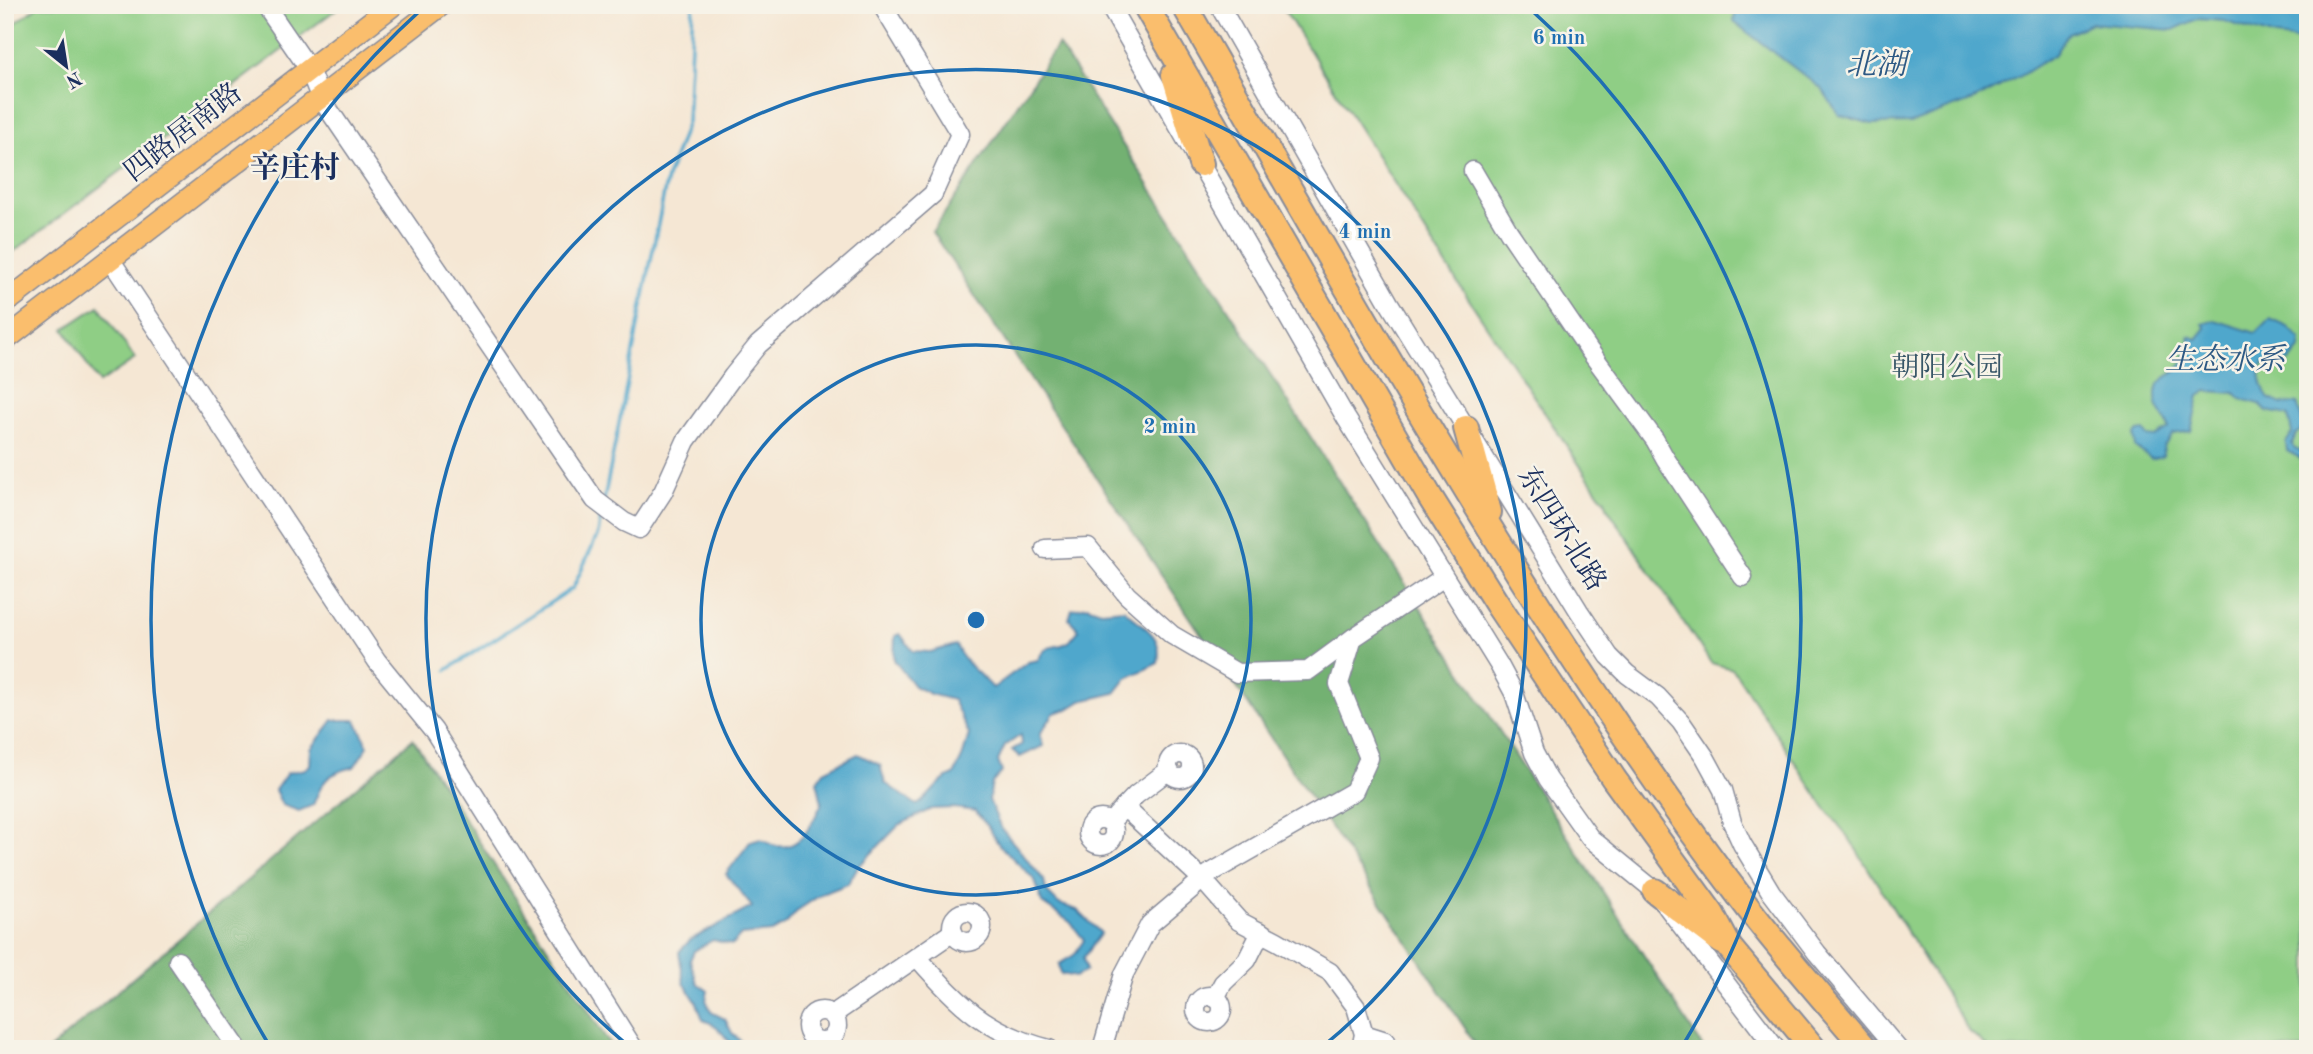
<svg xmlns="http://www.w3.org/2000/svg" width="2313" height="1054" font-family="'Old Standard TT','Noto Serif SC',serif">
	<style>
		.green { fill: #8fce85; stroke: #557e72; stroke-width: 2 }
		.forest { fill: #73b172; stroke: #477068; stroke-width: 2 }
		.water { fill: #4fa7cc; stroke: #356b95; stroke-width: 2 }
		.lines { fill: none; stroke-linecap: round; stroke-linejoin: round }
		.stream { stroke: #4fa7cc; stroke-width: 3.5 }
		.minor-casing { stroke: #888b99; stroke-width: 21 }
		.major-casing { stroke: #888b99; stroke-width: 24 }
		.highway-casing { stroke: #888b99; stroke-width: 28 }
		.minor { stroke: #fff; stroke-width: 18 }
		.major { stroke: #fabe6d; stroke-width: 21 }
		.highway { stroke: #fabe6d; stroke-width: 24 }
		.ring { fill: none; stroke: #1f6fb2; stroke-width: 3.5 }
		.labels { text-anchor: middle; stroke-width: 5; stroke-linejoin: round; paint-order: stroke }
		.street-label { font-size: 28px; fill: #1b2f5e; stroke: #f7f3e8 }
		.park-label { font-size: 28px; fill: #385768; stroke: #f7f3e8 }
		.water-label { font-size: 30px; font-style: italic; fill: #2d5984; stroke: #f7f3e8 }
		.neighbourhood-label { font-size: 30px; font-weight: bold; fill: #1b2f5e; stroke: #f7f3e8 }
		.centre { fill: #1f6fb2; stroke: #f7f3e8; stroke-width: 3.5 }
		.ring-label { font-size: 21px; text-anchor: middle; font-weight: bold; fill: #1f6fb2; stroke: #f7f3e8; stroke-width: 5; stroke-linejoin: round; paint-order: stroke }
	</style>
	<rect width="100%" height="100%" fill="#f7f3e8"/>
	<filter id="ink" filterUnits="userSpaceOnUse"><feTurbulence type="fractalNoise" baseFrequency=".0143" numOctaves="2"/><feDisplacementMap in="SourceGraphic" scale="14" xChannelSelector="R" yChannelSelector="G"/><feConvolveMatrix kernelMatrix="1 2 1 2 8 2 1 2 1" color-interpolation-filters="sRGB"/></filter>
	<filter id="wash" filterUnits="userSpaceOnUse"><feTurbulence type="fractalNoise" baseFrequency=".00686" numOctaves="4" result="noise"/><feDisplacementMap in="SourceGraphic" scale="28" xChannelSelector="R" yChannelSelector="G"/><feGaussianBlur stdDeviation="1.57" result="paint"/><feColorMatrix in="noise" values="0 0 0 0 0 0 0 0 0 0 0 0 0 0 0 0 0 1.4 0 .05"/><feComposite in="paint" operator="in"/></filter>
	<g filter="url(#wash)">
		<rect width="100%" height="100%" fill="#f5e7d4"/>
		<g class="green">
			<path d="M342,5L13,252L5,240V31L38,6Z"/>
			<path d="M1281,5H2308V1049H1990L1969,1031L1851,841L1821,802L1733,669L1711,663L1608,509L1605,500L1599,494L1456,280Z"/>
			<path d="M99,306L135,359L99,383L64,329Z"/>
		</g>
		<g class="forest">
			<path d="M1058,44L1704,1049H1479L932,232Z"/>
			<path d="M413,739L613,1049H50Z"/>
		</g>
		<g class="water">
			<path d="M1736,5H2308V41L2275,37L2224,21L2197,19L2173,30L2091,23L2067,35L2055,54L2020,76L1976,99L1911,123L1872,124L1839,115L1822,89L1734,22Z"/>
			<path d="M2270,319L2288,327L2301,340L2300,349L2290,361C2284,362 2280,360 2273,360C2252,362 2262,386 2268,398L2281,404L2297,403L2304,427L2296,434L2292,444L2295,449L2308,455V466L2302,459L2287,451L2286,443L2292,433L2288,415L2267,411L2260,404L2241,399L2235,393L2207,391L2199,396L2191,431L2173,434L2164,446L2163,456L2151,459L2135,447L2134,436L2138,432L2144,431L2148,436L2155,437L2169,429C2167,416 2155,412 2156,394C2156,379 2172,376 2181,366C2185,362 2184,357 2187,351C2190,344 2191,344 2189,336L2197,339L2206,328L2203,324L2215,320L2256,333Z"/>
			<path d="M1087,606L1101,611L1124,609C1144,629 1163,633 1158,663L1127,678L1115,693L1081,701L1068,709L1054,713L1040,734L1043,746L1020,757L1012,750L1022,744L1021,735L1005,746L998,761L1002,772L992,783L989,800L1001,828L1044,880L1046,891L1059,904L1077,910L1101,933L1083,958L1086,971L1075,977L1061,974L1059,964L1074,955L1084,940L1070,922L1042,903L1035,880L999,845L989,828L975,811L954,808L931,809L899,825L857,868L848,884L822,894L798,910L786,924L772,932L741,935L732,945L713,940L694,951L690,960L697,983L708,991L706,1000L711,1012L725,1019L732,1033L749,1049C730,1049 729,1040 718,1028C714,1024 708,1022 703,1020L697,1003L684,983L679,952L690,940L752,907L726,874L750,842L761,839C795,862 810,828 822,803L817,781L824,771L858,754L880,765L885,783L917,805C931,797 937,780 954,775L962,758L969,734L953,700L930,694L914,686L894,660L895,636L900,634L913,651L930,652L956,645C964,665 979,672 993,688L1028,662L1038,660C1047,642 1053,650 1067,643C1071,641 1076,633 1079,630L1069,619L1072,609Z"/>
			<path d="M333,720H356L368,746L354,767C326,774 324,779 313,805L299,811L282,805L275,790L287,773L305,769L310,765L311,749Z"/>
		</g>
		<g class="lines">
			<g class="stream">
				<path d="M604,500L667,178L687,122L693,5"/>
				<path d="M447,670L573,588L598,534L602,511"/>
			</g>
		</g>
	</g>
	<g filter="url(#ink)">
		<g class="lines">
			<g class="minor-casing">
				<g id="minor">
					<path d="M265,5L309,69L320,97L595,500L624,522L639,529L663,492L686,441L733,376L758,345L933,194L960,134L882,5"/>
					<path d="M1109,5L1346,418L1499,665L1514,693L1534,753L1548,779L1590,838L1655,891L1776,1049"/>
					<path d="M1219,5L1389,303L1579,611L1609,656L1627,674L1658,697L1681,722L1705,757L1723,790L1732,822L1742,844L1771,892L1817,953L1898,1049"/>
					<path d="M1473,171L1509,232L1589,350L1655,440L1665,458L1743,577"/>
					<path d="M110,259L377,661L434,731L634,1049"/>
					<path d="M1045,549L1088,547L1127,595L1172,635L1237,673L1308,671L1353,638"/>
					<circle cx="1180" cy="766" r="12"/>
					<path d="M1124,807L1203,880L1239,921L1277,941L1330,972L1356,1007L1364,1034L1361,1049"/>
					<path d="M1116,816L1136,795L1169,770"/>
					<circle cx="1101" cy="832" r="13"/>
					<circle cx="967" cy="927" r="15"/>
					<path d="M917,957C958,1004 987,1033 1049,1049"/>
					<path d="M178,961L238,1049"/>
					<circle cx="1209" cy="1009" r="13"/>
					<path d="M1215,998L1223,983L1247,960L1261,932"/>
					<circle cx="822" cy="1026" r="15"/>
					<path d="M832,1015L953,932"/>
					<path d="M1364,1034L1386,1041L1390,1049"/>
					<path d="M1102,1049L1124,974L1150,924L1209,874L1354,791L1369,758L1339,684L1353,638L1444,577"/>
				</g>
			</g>
			<g class="major-casing">
				<g id="major">
					<path d="M5,303L393,5"/>
					<path d="M5,340L441,5"/>
				</g>
			</g>
			<g class="highway-casing">
				<g id="highway">
					<path d="M1145,5L1430,497L1497,604L1614,779L1712,914L1730,948L1814,1049"/>
					<path d="M1184,5C1362,313 1533,626 1749,909C1786,957 1827,1003 1866,1049"/>
					<path d="M1174,75L1201,164"/>
					<path d="M1466,428L1489,512"/>
					<path d="M1655,891L1722,942"/>
				</g>
			</g>
			<use href="#minor" class="minor"/>
			<use href="#major" class="major"/>
			<use href="#highway" class="highway"/>
		</g>
	</g>
	<g class="ring">
		<circle cx="976" cy="620" r="275"/>
		<path d="M630 1047A550 550 0 1 1 1322 1047"/>
		<path d="M269 1045A825 825 0 0 1 424 7M1528 7A825 825 0 0 1 1683 1045"/>
	</g>
	<g class="labels">
		<g class="street-label">
			<text transform="translate(182 131) rotate(-38)" y="10">四路居南路</text>
			<text transform="translate(1563 528) rotate(58)" y="10">东四环北路</text>
		</g>
		<g class="park-label">
			<text x="1947" y="376">朝阳公园</text>
		</g>
		<g class="water-label">
			<text x="1876" y="74">北湖</text>
			<text x="2225" y="369">生态水系</text>
		</g>
		<g class="neighbourhood-label">
			<text x="295" y="177">辛庄村</text>
		</g>
	</g>
	<circle cx="976" cy="620" r="10" class="centre"/>
	<g class="ring-label">
		<text x="1559" y="44">6 min</text>
		<text x="1365" y="238">4 min</text>
		<text x="1170" y="433">2 min</text>
	</g>
	<rect width="2313" height="1054" fill="none" stroke="#f7f3e8" stroke-width="28"/>
	<g transform="translate(66 66) rotate(150)" stroke="#f7f3e8" stroke-width="5" paint-order="stroke">
	<path d="M0-5L12 26L0 18L-12 26Z" fill="#1b2f5e"/>
	<text y="-10" font-size="19" font-weight="bold" text-anchor="middle" fill="#1b2f5e">N</text>
	</g>
</svg>
